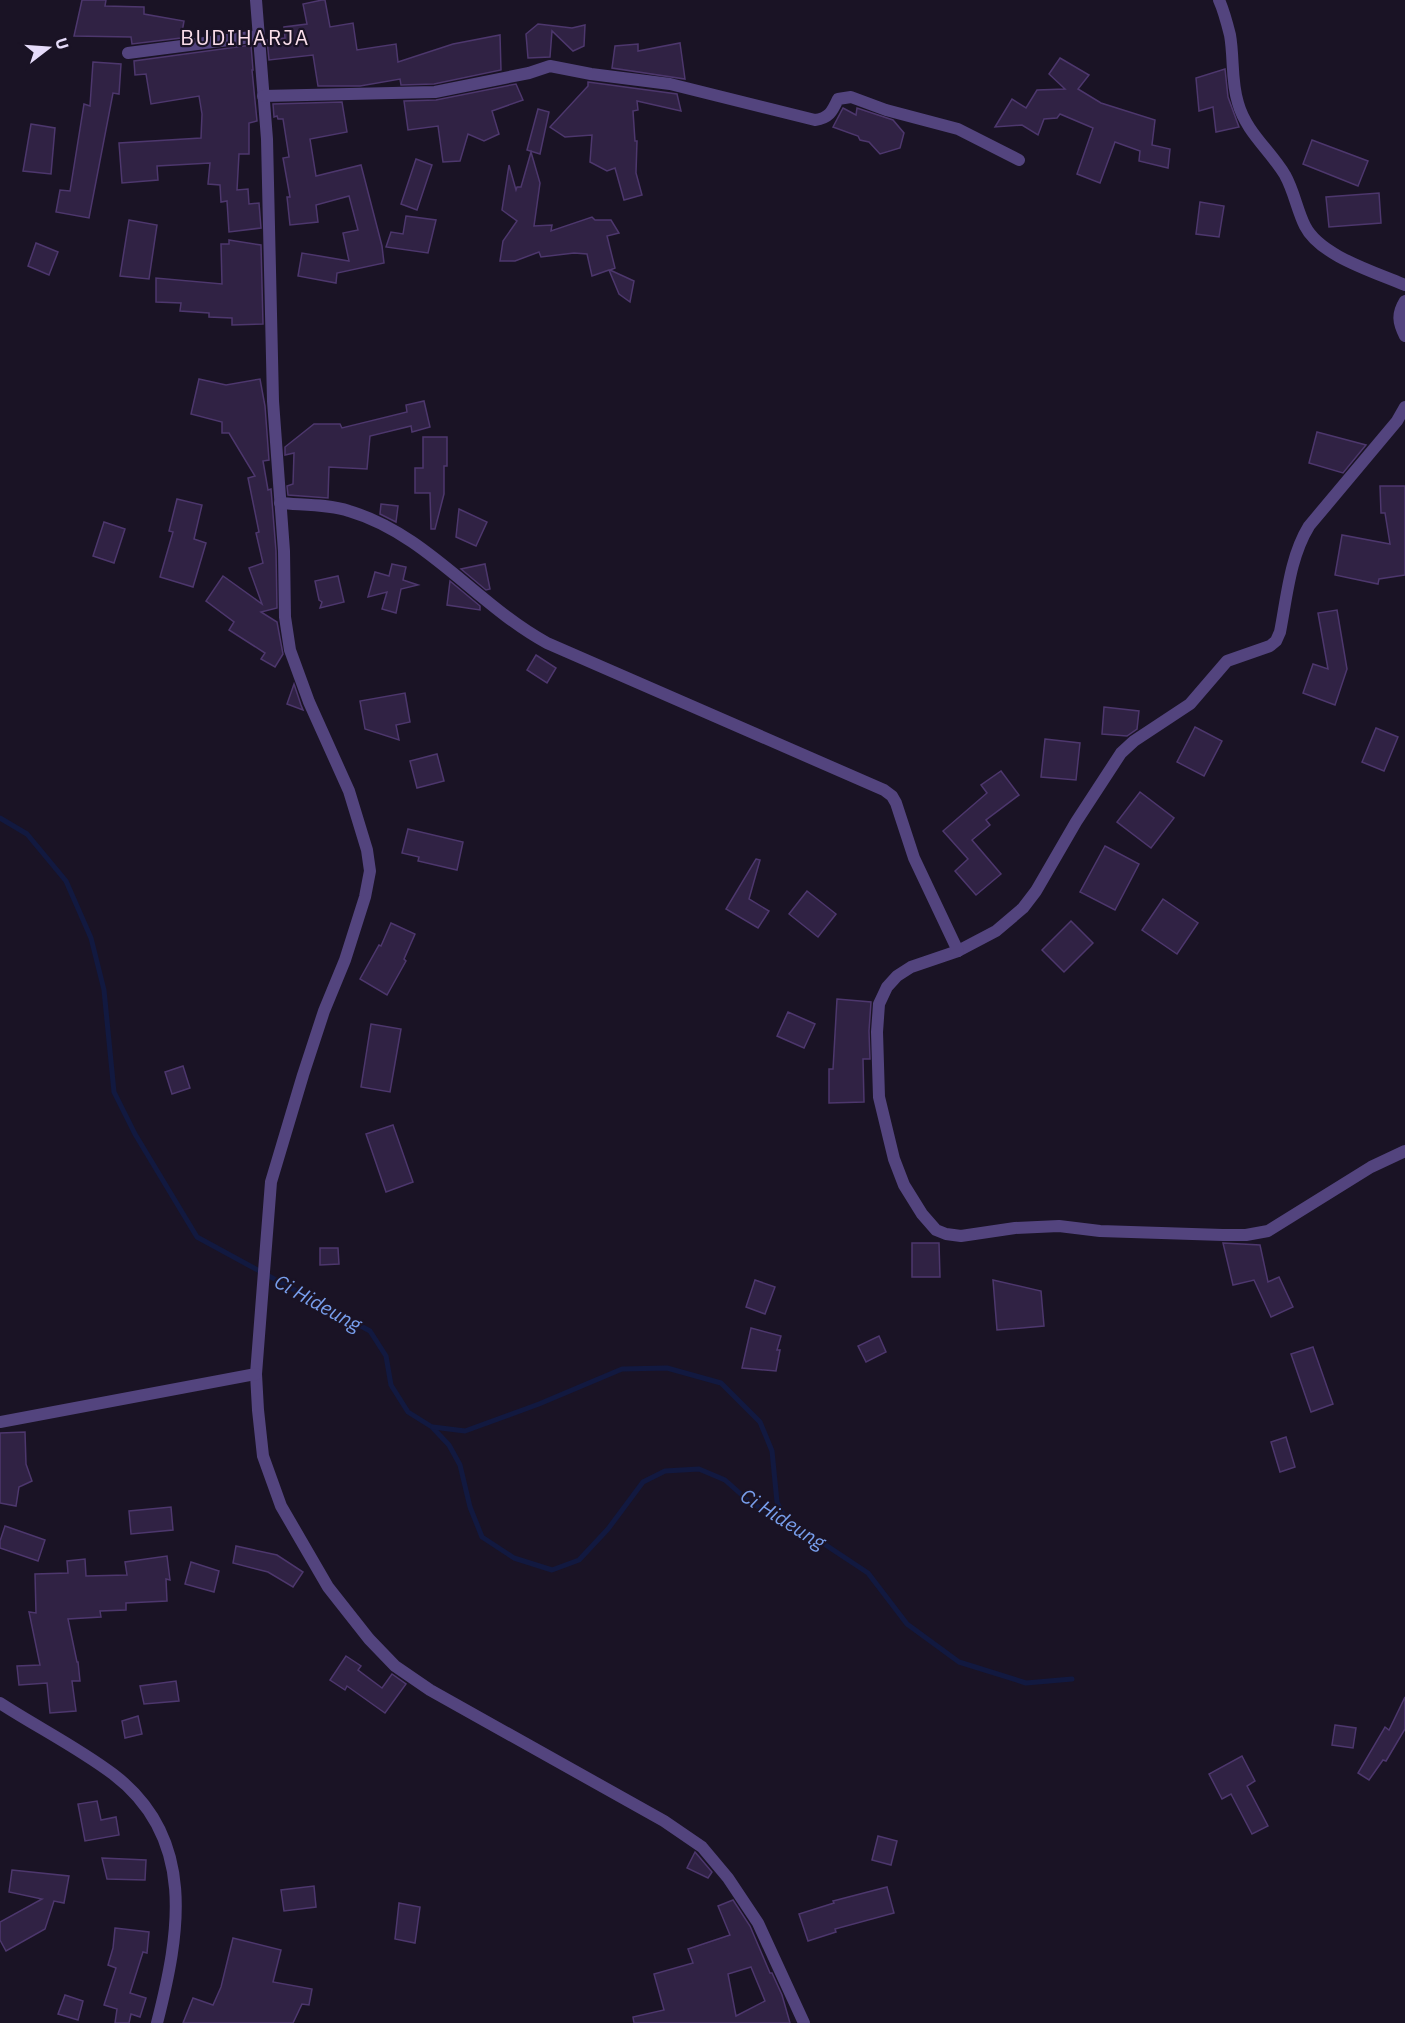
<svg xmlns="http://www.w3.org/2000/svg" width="1405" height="2023" font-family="'IBM Plex Sans',sans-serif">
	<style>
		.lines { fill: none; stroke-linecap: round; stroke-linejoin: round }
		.stream { stroke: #121940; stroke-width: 5 }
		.building { fill: #302244; stroke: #4d376d; stroke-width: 1.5; fill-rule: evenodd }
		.street { stroke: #53447e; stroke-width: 12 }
		.labels { text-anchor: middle; stroke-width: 4.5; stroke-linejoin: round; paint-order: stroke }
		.water-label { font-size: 20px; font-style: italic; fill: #789eec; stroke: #1a1325 }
		.quarter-label { font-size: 21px; letter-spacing: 1.5px; fill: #fadeea; stroke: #1a1325 }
	</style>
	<rect width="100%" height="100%" fill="#1a1325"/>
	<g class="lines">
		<g class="stream">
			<path d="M0,818L27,834L66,881L91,938L104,990L114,1092L135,1134L197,1237L370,1331L386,1356L391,1385L408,1412L432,1427L449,1445L460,1465L470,1507L482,1537L514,1558L552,1570L579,1560L608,1529L643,1482L665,1471L699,1469L725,1480L752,1504L785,1518L868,1573L907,1624L959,1662L1026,1683L1072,1679"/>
			<path d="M433,1427L465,1431L539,1404L622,1369L667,1368L721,1383L760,1422L772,1451L777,1502L785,1518"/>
		</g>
	</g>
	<g class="building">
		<path d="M82,0H106L105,6L144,7V14L184,21L181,38L132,44L131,37L74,36Z"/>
		<path d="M322,0H325L330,27L353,23L357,50L396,44L398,62L453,44L500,35L501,70L434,84L401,85L400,79L360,86H318L313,55L269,60L267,40L285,38L284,27L307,24L303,4Z"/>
		<path d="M538,24L572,28L585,25L584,46L573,51L552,31L550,57L528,58L526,34Z"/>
		<path d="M680,43L685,79L612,68L615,46L638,44V51Z"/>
		<path d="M251,45L253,70H252L257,121L249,123V154H239L237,190L248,189L249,204L259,203L261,228L229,232L227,201L221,202L220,185L208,184L210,163L157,166L158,180L122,183L119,143L201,138L202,114L199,96L151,104L146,74L135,75L134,61Z"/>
		<path d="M1060,58L1089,75L1078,89L1101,103L1155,120L1152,145L1170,149L1168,168L1139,161L1140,151L1115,142L1100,183L1077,174L1093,128L1060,114L1057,118L1044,119L1038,135L1022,125L995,127L1012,99L1026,108L1037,90L1065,89L1049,74Z"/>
		<path d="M93,62L121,64L119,94L113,93L89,218L56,212L60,190L70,191L84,104L90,106Z"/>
		<path d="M1225,69L1228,97L1239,127L1216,132L1213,107L1199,111L1196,78Z"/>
		<path d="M588,82L677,94L681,111L637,101L638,110L633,111L635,141H637L636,173L642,195L624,200L615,168L607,171L590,162L592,135L565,137L550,127L588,86Z"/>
		<path d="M516,84L523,100L492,111L499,134L484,141L468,134L460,161L443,162L438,126L408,130L404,101L436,100Z"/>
		<path d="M342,102L347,132L310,139L316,176L361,165L382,246L384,263L337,273L336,283L298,276L302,253L349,261L343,233L358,230L349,196L316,205L318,222L290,225L287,197H290L283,158L289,157L283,119H278L277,116L274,117L273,104Z"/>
		<path d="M843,108L856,115L857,108L893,120L904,133L900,148L880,154L869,142L860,140L858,136L833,127Z"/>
		<path d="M538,109L549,112L540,154L527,150Z"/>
		<path d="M31,124L55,128L51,174L23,171Z"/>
		<path d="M1312,140L1368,161L1358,186L1303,164Z"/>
		<path d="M531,152L540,183L534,226L552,225L551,231L592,217L595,220H611L619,233L607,236L615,268L610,270L634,281L630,302L619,294L609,270L592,276L587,254L574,253L541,257L539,252L515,261H500L503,241L517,221L502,210L509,165L516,190L517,187H521Z"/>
		<path d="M416,159L432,165L417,210L401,204Z"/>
		<path d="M1379,193L1381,223L1329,227L1326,197Z"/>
		<path d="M1200,202L1224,206L1219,237L1196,234Z"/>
		<path d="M406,216L436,220L428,253L386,247L391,232L403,234Z"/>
		<path d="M129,220L157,225L149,279L120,276Z"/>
		<path d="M229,240L261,245L263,324L232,325V318L209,317V313L180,311L181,303L156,302V278L222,284L221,244H229Z"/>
		<path d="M36,243L58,252L49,275L28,266Z"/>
		<path d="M199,379L226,385L260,379L265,406L269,460L263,461L268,490L271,489L276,551L277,608L261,612L277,622L283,654L275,667L261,659L265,653L229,630L234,622L206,601L223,576L262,604L249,568L263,563L256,533L259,532L248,478L255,476L229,433H222V422L191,414Z"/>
		<path d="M424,401L430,427L412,432L411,426L370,436L367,469L329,467L328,498L288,495L287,486L293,484L294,453L285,455V447L314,424H340L342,428L407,412L406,405Z"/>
		<path d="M1317,432L1366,445L1343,473L1309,463Z"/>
		<path d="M423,437H447V466H444V494L435,529H431L430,493H415V468H423Z"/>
		<path d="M1380,486H1405V575L1379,579L1378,584L1335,575L1342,535L1390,544L1385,513H1381Z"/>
		<path d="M177,499L202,505L194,539L206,543L193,587L160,577L173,532L169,531Z"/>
		<path d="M381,504L398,506L396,522L380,514Z"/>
		<path d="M459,509L487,522L476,546L456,537Z"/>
		<path d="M104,522L125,529L114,563L93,556Z"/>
		<path d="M392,564L406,567L403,580L418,585L401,589L396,613L382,609L387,592L368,597L375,572L389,576Z"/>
		<path d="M485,564L490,589L486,590L461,569Z"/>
		<path d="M338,576L344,602L320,608L322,602L319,600L315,581Z"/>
		<path d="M450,581L480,606V610L447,605Z"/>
		<path d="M1337,610L1347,669L1335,705L1303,693L1313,664L1328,669L1318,613Z"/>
		<path d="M536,655L556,668L547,683L527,670Z"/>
		<path d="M294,684L301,705L303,710L287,704Z"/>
		<path d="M405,693L410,722L396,725L399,740L365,729L360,701Z"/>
		<path d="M1104,707L1139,711L1137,729L1127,736L1102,734Z"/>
		<path d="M1195,727L1222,741L1204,776L1177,762Z"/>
		<path d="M1376,728L1398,737L1384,771L1362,762Z"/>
		<path d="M1045,739L1080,743L1076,780L1041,777Z"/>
		<path d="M437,754L444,781L417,788L410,761Z"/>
		<path d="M1001,771L1019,795L986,820L990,825L972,840L1001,874L976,895L955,871L968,859L943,831L987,793L981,785Z"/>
		<path d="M1140,792L1174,818L1151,848L1117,822Z"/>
		<path d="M408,829L463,842L457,870L418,861L419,857L402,853Z"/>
		<path d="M1105,846L1139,864L1115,910L1080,892Z"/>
		<path d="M756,859L760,860L749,899L769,911L758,928L726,909Z"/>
		<path d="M807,891L836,914L818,937L789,914Z"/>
		<path d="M1163,899L1198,923L1177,954L1142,930Z"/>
		<path d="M1071,921L1093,943L1064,972L1042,950Z"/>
		<path d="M391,923L415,934L404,959L406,961L387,995L360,979L379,945L381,946Z"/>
		<path d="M837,999L871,1002L869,1031L870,1059H863L864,1102L829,1103V1069H833Z"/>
		<path d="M788,1012L815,1024L804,1048L777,1036Z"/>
		<path d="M371,1024L401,1029L390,1092L361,1087Z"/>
		<path d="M183,1066L190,1088L172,1094L165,1072Z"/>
		<path d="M393,1125L413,1182L386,1192L366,1134Z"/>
		<path d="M912,1243H939L940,1277H912Z"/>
		<path d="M1223,1243L1260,1245L1268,1282L1279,1277L1293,1307L1271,1317L1254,1280L1233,1285Z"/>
		<path d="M320,1248H338L339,1264L320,1265Z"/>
		<path d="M755,1280L775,1287L765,1314L746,1307Z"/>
		<path d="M993,1280L1041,1291L1044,1326L997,1330Z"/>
		<path d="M751,1328L781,1336L777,1350H780L776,1371L742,1368Z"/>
		<path d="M879,1336L886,1352L866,1362L858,1346Z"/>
		<path d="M1313,1347L1333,1404L1311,1412L1291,1354Z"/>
		<path d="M25,1432L26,1464L32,1481L19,1487L16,1506L0,1503V1433Z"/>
		<path d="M1286,1437L1295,1467L1280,1472L1271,1442Z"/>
		<path d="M171,1507L173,1530L131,1534L129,1511Z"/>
		<path d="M5,1526L45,1540L38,1561L0,1548V1541Z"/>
		<path d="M236,1546L277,1555L303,1572L293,1587L268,1572L233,1563Z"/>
		<path d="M167,1556L170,1580L166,1579L167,1601L126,1603V1610L100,1611L101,1617L68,1619L77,1662H78L80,1681H72L76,1711L50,1713L47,1683L19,1685L17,1666L40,1665L29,1612L36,1613L35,1574L68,1573L67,1561L85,1559L86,1576L127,1575L125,1562Z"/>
		<path d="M191,1562L219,1571L214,1592L185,1584Z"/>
		<path d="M346,1656L361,1666L358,1670L382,1688L392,1674L406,1684L385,1713L347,1686L345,1690L330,1680Z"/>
		<path d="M176,1681L179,1701L144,1704L140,1686Z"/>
		<path d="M1405,1697V1729L1386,1761L1383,1760L1369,1780L1358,1773L1385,1727L1389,1730Z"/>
		<path d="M138,1716L142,1734L125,1738L122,1721Z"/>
		<path d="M1335,1725L1356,1728L1353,1748L1332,1745Z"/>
		<path d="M1242,1756L1255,1781L1247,1786L1268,1826L1252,1834L1231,1794L1222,1799L1209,1774Z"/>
		<path d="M97,1801L101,1820L116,1817L119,1835L85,1841L78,1804Z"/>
		<path d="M878,1836L897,1841L891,1865L872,1860Z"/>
		<path d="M695,1852L712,1872L708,1878L687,1868Z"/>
		<path d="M102,1858L146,1860L145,1880L107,1879Z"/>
		<path d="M12,1870L69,1876L64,1903L54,1901L45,1929L6,1951L0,1940V1922L42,1899L9,1892Z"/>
		<path d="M314,1886L316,1907L284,1911L281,1890Z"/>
		<path d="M887,1887L894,1913L835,1929L836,1932L808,1941L799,1914L834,1903L833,1901Z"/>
		<path d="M733,1900L750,1926L770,1973H772L782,1995L790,2023H634L633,2017L664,2010L654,1974L693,1963L688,1949L730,1935L718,1906ZM751,1967L765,2001L736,2016L728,1974Z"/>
		<path d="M399,1903L420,1907L415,1943L395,1939Z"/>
		<path d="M115,1928L149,1932L147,1953L143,1952L130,1993L146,1998L140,2017L131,2014L129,2023H115L117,2009L104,2005L116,1968L108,1965L113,1948Z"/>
		<path d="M233,1938L281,1950L273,1982L312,1989L309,2005L302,2004L293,2023H183L193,1998L213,2005L221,1987Z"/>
		<path d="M65,1995L83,2001L78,2020L58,2014Z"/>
	</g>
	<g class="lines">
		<g class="street">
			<path d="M256,0L267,139L273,401L284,551L285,617L290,650L309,702L349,791L367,850L370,871L365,897L345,960L324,1011L303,1075L271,1182L256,1374L258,1410L263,1456L281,1506L328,1587L369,1639L395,1666L430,1690L664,1821L702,1847L728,1878L758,1923L804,2023"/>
			<path d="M1219,0C1224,11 1227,23 1230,35C1234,57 1231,81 1238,103C1246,132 1270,150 1285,175C1294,191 1297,210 1305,226C1320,256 1375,272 1405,285"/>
			<path d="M128,53L259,36"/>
			<path d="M263,96L435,92L529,73L550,66L591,74L670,84L815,120C829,118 832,112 838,99L851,97L886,110L958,129L1019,160"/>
			<path d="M1405,301C1397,314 1398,322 1405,336"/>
			<path d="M1405,407L1397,421L1309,526C1290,557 1287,596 1280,632L1276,641L1270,646L1227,661L1190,704L1134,741L1121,753L1076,822L1036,891L1023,908L996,931L958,951L911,967L897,976L887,987L879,1004L877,1032L879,1097L894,1159L904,1185L922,1214L936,1230L946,1234L961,1236L1015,1228L1059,1226L1100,1231L1223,1235H1246L1268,1231L1371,1167L1405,1151"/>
			<path d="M280,503C302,505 328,504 349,511C427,534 477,605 547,643L884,790L892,796L896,803L914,858L958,951"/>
			<path d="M0,1422L256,1374"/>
			<path d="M0,1703C37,1727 77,1747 113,1774C197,1838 180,1933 157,2023"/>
		</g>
	</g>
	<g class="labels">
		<g class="water-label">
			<text transform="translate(318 1303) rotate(29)" y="7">Ci Hideung</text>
			<text transform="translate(783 1519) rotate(32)" y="7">Ci Hideung</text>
		</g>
		<g class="quarter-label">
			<text x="245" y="45">BUDIHARJA</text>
		</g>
	</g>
	<g transform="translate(48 48) rotate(73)" stroke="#1a1325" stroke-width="4.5" paint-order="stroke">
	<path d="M0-4.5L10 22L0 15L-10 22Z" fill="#e6dcfa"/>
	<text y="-9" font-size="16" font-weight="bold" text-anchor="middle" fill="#e6dcfa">U</text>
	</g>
</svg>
